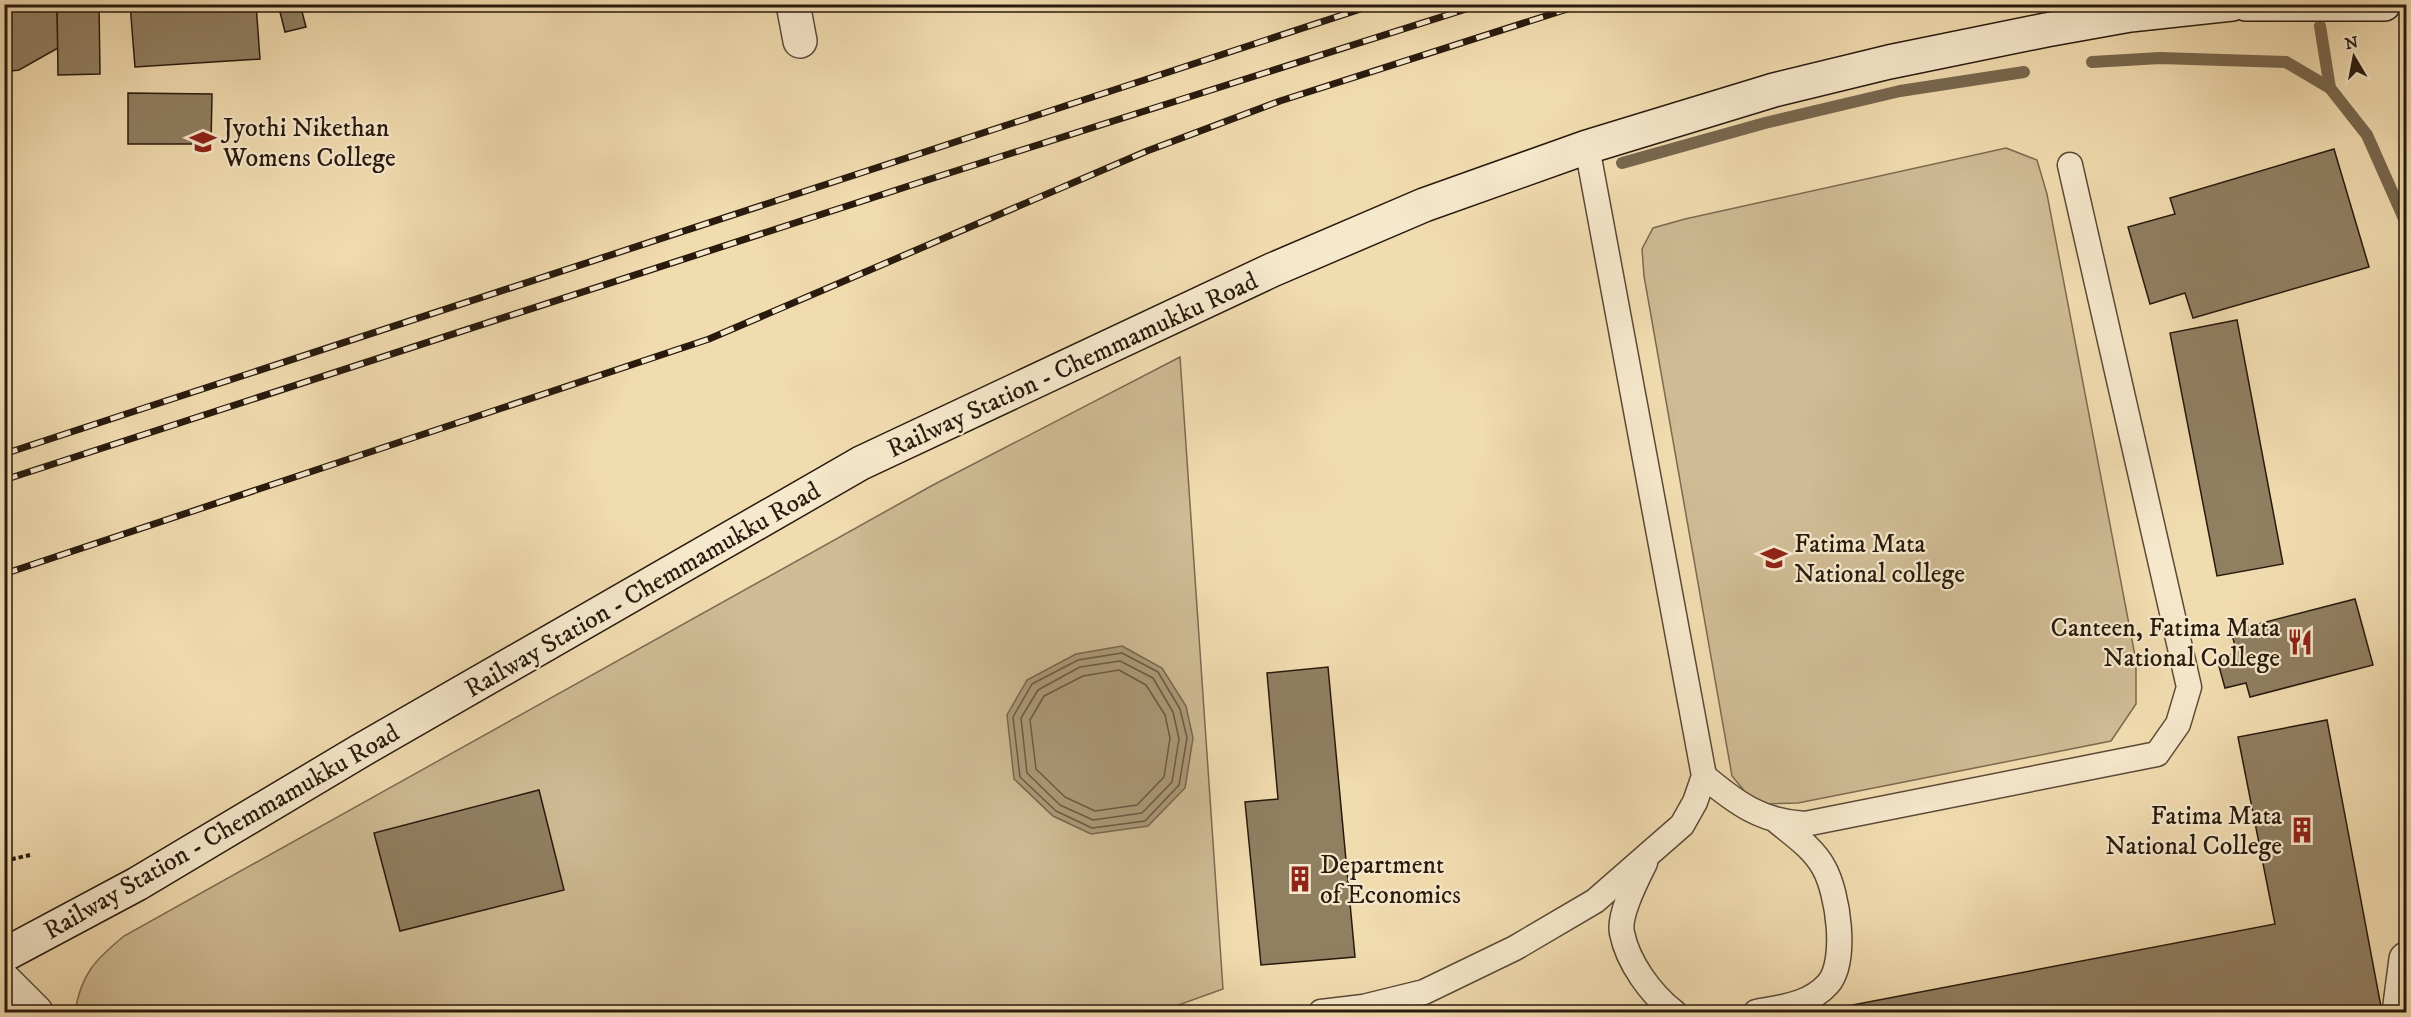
<svg xmlns="http://www.w3.org/2000/svg" width="2411" height="1017" font-family="'IM FELL DW Pica',serif">
	<style>
		.green { fill: #cfbb94; stroke: #7c6a50; stroke-width: 1.5 }
		.water { fill: #ad9a79; stroke: #78674e; stroke-width: 1.5 }
		.lines { fill: none; stroke-linecap: round; stroke-linejoin: round }
		.shore { stroke: #6b5a43; stroke-width: 1.5 }
		.stream { stroke: #78674e; stroke-width: 12 }
		.building { fill: #917f62; stroke: #291a0d; stroke-width: 1.5 }
		.service-casing { stroke: #5b4a36; stroke-width: 27 }
		.minor-casing { stroke: #5b4a36; stroke-width: 36 }
		.tertiary-casing { stroke: #5b4a36; stroke-width: 36 }
		.secondary-casing { stroke: #291a0d; stroke-width: 36 }
		.path { stroke: #291a0d; stroke-width: 4; stroke-dasharray: 4.5 3; stroke-linecap: butt }
		.service { stroke: #f6e8cc; stroke-width: 24 }
		.minor { stroke: #f6e8cc; stroke-width: 33 }
		.tertiary { stroke: #f6e8cc; stroke-width: 33 }
		.secondary { stroke: #f6e8cc; stroke-width: 33 }
		.rail-casing { stroke: #291a0d; stroke-width: 7 }
		.rail { stroke: #f6e8cc; stroke-width: 4.5; stroke-dasharray: 14; stroke-linecap: butt }
		.labels { text-anchor: middle; stroke-width: 4.5; stroke-linejoin: round; paint-order: stroke }
		.poi-label { font-size: 26px; fill: #291a0d; stroke: #f6e8cc; text-anchor: start }
		.street-label { font-size: 26px; fill: #291a0d; stroke: #f6e8cc }
	</style>
	<rect width="100%" height="100%" fill="#f1dcb0"/>
	<filter id="stains"><feTurbulence type="fractalNoise" baseFrequency=".00333" numOctaves="4"/><feColorMatrix values="0 0 0 0 .2 0 0 0 0 .09 0 0 0 0 .02 0 0 0 .5 -.17"/></filter>
	<radialGradient id="worn" r=".72"><stop offset=".6" stop-color="#630" stop-opacity="0"/><stop offset="1" stop-color="#630" stop-opacity=".3"/></radialGradient>
	<g class="green">
		<path d="M2006,148L2037,160L2047,194L2136,661V704L2111,741L1798,803L1755,804L1732,776L1644,276L1642,249L1653,228L1685,219Z"/>
		<path d="M1180,357L1223,989L1159,1012H75C81,974 95,960 124,936L933,485Z"/>
	</g>
	<path class="water" d="M1122,646L1162,668L1186,706L1193,738L1185,788L1148,826L1091,834L1053,816L1014,779L1007,715L1027,680L1076,654Z"/>
	<g class="lines">
		<g class="shore">
			<path d="M1122,653L1158,672L1180,709L1187,738L1179,785L1145,821L1092,828L1056,811L1020,777L1013,717L1032,684L1078,660Z"/>
			<path d="M1120,661L1153,678L1173,712L1179,739L1172,782L1142,813L1093,820L1060,805L1027,773L1021,718L1038,690L1080,667Z"/>
			<path d="M1119,670L1146,685L1165,715L1170,738L1164,777L1137,805L1095,811L1065,797L1036,769L1030,720L1044,696L1083,676Z"/>
		</g>
		<g class="stream">
			<path d="M2320,26L2330,88"/>
			<path d="M2092,62L2160,58L2286,62L2330,88L2367,135L2406,223"/>
			<path d="M1622,163L1765,123L1900,91L2024,72"/>
		</g>
	</g>
	<g class="building">
		<path d="M4,4H57L58,48L19,70L4,72Z"/>
		<path d="M57,4H99L100,74L58,75Z"/>
		<path d="M130,4H256L260,59L135,67Z"/>
		<path d="M278,4H300L306,27L285,32Z"/>
		<path d="M519,4H559L520,8Z"/>
		<path d="M128,93L212,94L211,144H128Z"/>
		<path d="M2334,149L2369,267L2193,318L2185,293L2150,304L2128,227L2175,214L2170,198Z"/>
		<path d="M2237,320L2283,564L2217,576L2170,333Z"/>
		<path d="M2355,599L2373,665L2250,697L2246,683L2225,688L2217,659L2237,653L2231,631Z"/>
		<path d="M1328,667L1355,957L1261,965L1245,802L1278,799L1267,673Z"/>
		<path d="M2327,720L2382,1012H1816L2275,924L2238,737Z"/>
		<path d="M539,790L564,890L400,931L374,833Z"/>
	</g>
	<g class="lines">
		<g class="service-casing">
			<g id="service">
				<path d="M1704,776C1736,803 1762,822 1805,824L2157,754L2178,724L2189,687L2070,165"/>
				<path d="M1645,863C1637,879 1618,915 1622,933C1628,963 1651,994 1674,1012"/>
				<path d="M1321,1012L1363,1007L1424,992L1515,948L1595,901L1682,825L1695,802L1704,776L1587,147"/>
				<path d="M1756,1012C1782,1007 1809,1005 1828,984C1848,961 1838,893 1824,868C1814,849 1795,836 1779,823"/>
			</g>
		</g>
		<g class="minor-casing">
			<g id="minor">
				<path d="M793,4L800,41"/>
				<path d="M2402,1012L2400,1005L2406,959"/>
			</g>
		</g>
		<g class="tertiary-casing">
			<path id="tertiary" d="M4,980L36,1012"/>
		</g>
		<g class="secondary-casing">
			<g id="secondary">
				<path d="M2246,4H2384"/>
				<path d="M4,955L137,884L360,751L861,463L1272,270L1424,205L1587,147L1774,90L1889,62L2046,30L2130,15L2232,4"/>
			</g>
		</g>
		<path class="path" d="M4,861L30,855"/>
		<use href="#service" class="service"/>
		<use href="#minor" class="minor"/>
		<use href="#tertiary" class="tertiary"/>
		<use href="#secondary" class="secondary"/>
		<g class="rail-casing">
			<g id="rail">
				<path d="M4,454L1376,4"/>
				<path d="M4,480L924,181L1482,4"/>
				<path d="M4,574L709,339L1147,151L1280,101L1583,4"/>
			</g>
		</g>
		<use href="#rail" class="rail"/>
	</g>
	<defs>
		<g id="university-bare" transform="scale(2.07)"><path d="M0-5L7-2L0 1L-7-2ZM-4 1L0 2.5L4 1V4Q0 6-4 4Z" fill="#8f2418" stroke="#f6e8cc" stroke-width="2.5" paint-order="stroke"/></g>
		<g id="restaurant-bare" transform="scale(2.07)"><path d="M-5-6h1v4h1v-4h1v4h1v-4h1v5L-1.5 .5V6h-2V.5L-5-1ZM5-6V6H3V1.5H1.5Q1.5-4 5-6Z" fill="#8f2418" stroke="#f6e8cc" stroke-width="2.5" paint-order="stroke"/></g>
		<g id="building-bare" transform="scale(2.07)"><path d="M-4-6H4V6H1V3H-1V6H-4ZM-2.5-4.3h1.7v1.8h-1.7ZM.8-4.3h1.7v1.8H.8ZM-2.5-1h1.7V.8h-1.7ZM.8-1h1.7V.8H.8Z" fill="#8f2418" stroke="#f6e8cc" stroke-width="2.5" paint-order="stroke"/></g>
	</defs>
	<g fill-rule="evenodd">
		<use href="#university-bare" x="203" y="142"/>
		<use href="#university-bare" x="1774" y="558"/>
		<use href="#restaurant-bare" x="2300" y="642"/>
		<use href="#building-bare" x="2302" y="830"/>
		<use href="#building-bare" x="1300" y="879"/>
	</g>
	<g class="labels">
		<g class="poi-label">
			<text x="223" y="136">Jyothi Nikethan<tspan x="223" dy="30">Womens College</tspan></text>
			<text x="1794" y="552">Fatima Mata<tspan x="1794" dy="30">National college</tspan></text>
			<text x="2280" y="636" text-anchor="end">Canteen, Fatima Mata<tspan x="2280" dy="30">National College</tspan></text>
			<text x="2282" y="824" text-anchor="end">Fatima Mata<tspan x="2282" dy="30">National College</tspan></text>
			<text x="1320" y="873">Department<tspan x="1320" dy="30">of Economics</tspan></text>
		</g>
		<g class="street-label">
			<text transform="translate(1072 364) rotate(-25)" y="9">Railway Station - Chemmamukku Road</text>
			<text transform="translate(642 589) rotate(-30)" y="9">Railway Station - Chemmamukku Road</text>
			<text transform="translate(221 831) rotate(-30)" y="9">Railway Station - Chemmamukku Road</text>
		</g>
	</g>
	<rect width="2411" height="1017" fill="none" stroke="#f1dcb0" stroke-width="24"/>
	<rect x="6" y="6" width="2399" height="1005" fill="none" stroke="#291a0d" stroke-width="3"/>
	<rect x="12" y="12" width="2387" height="993" fill="none" stroke="#291a0d" stroke-width="1.5"/>
	<g transform="translate(2354 57) rotate(350)" stroke="#f6e8cc" stroke-width="4.5" paint-order="stroke">
	<path d="M0-4.5L10 22L0 15L-10 22Z" fill="#291a0d"/>
	<text y="-9" font-size="16" font-weight="bold" text-anchor="middle" fill="#291a0d">N</text>
	</g>
	<rect width="100%" height="100%" filter="url(#stains)"/>
	<rect width="100%" height="100%" fill="url(#worn)"/>
</svg>
